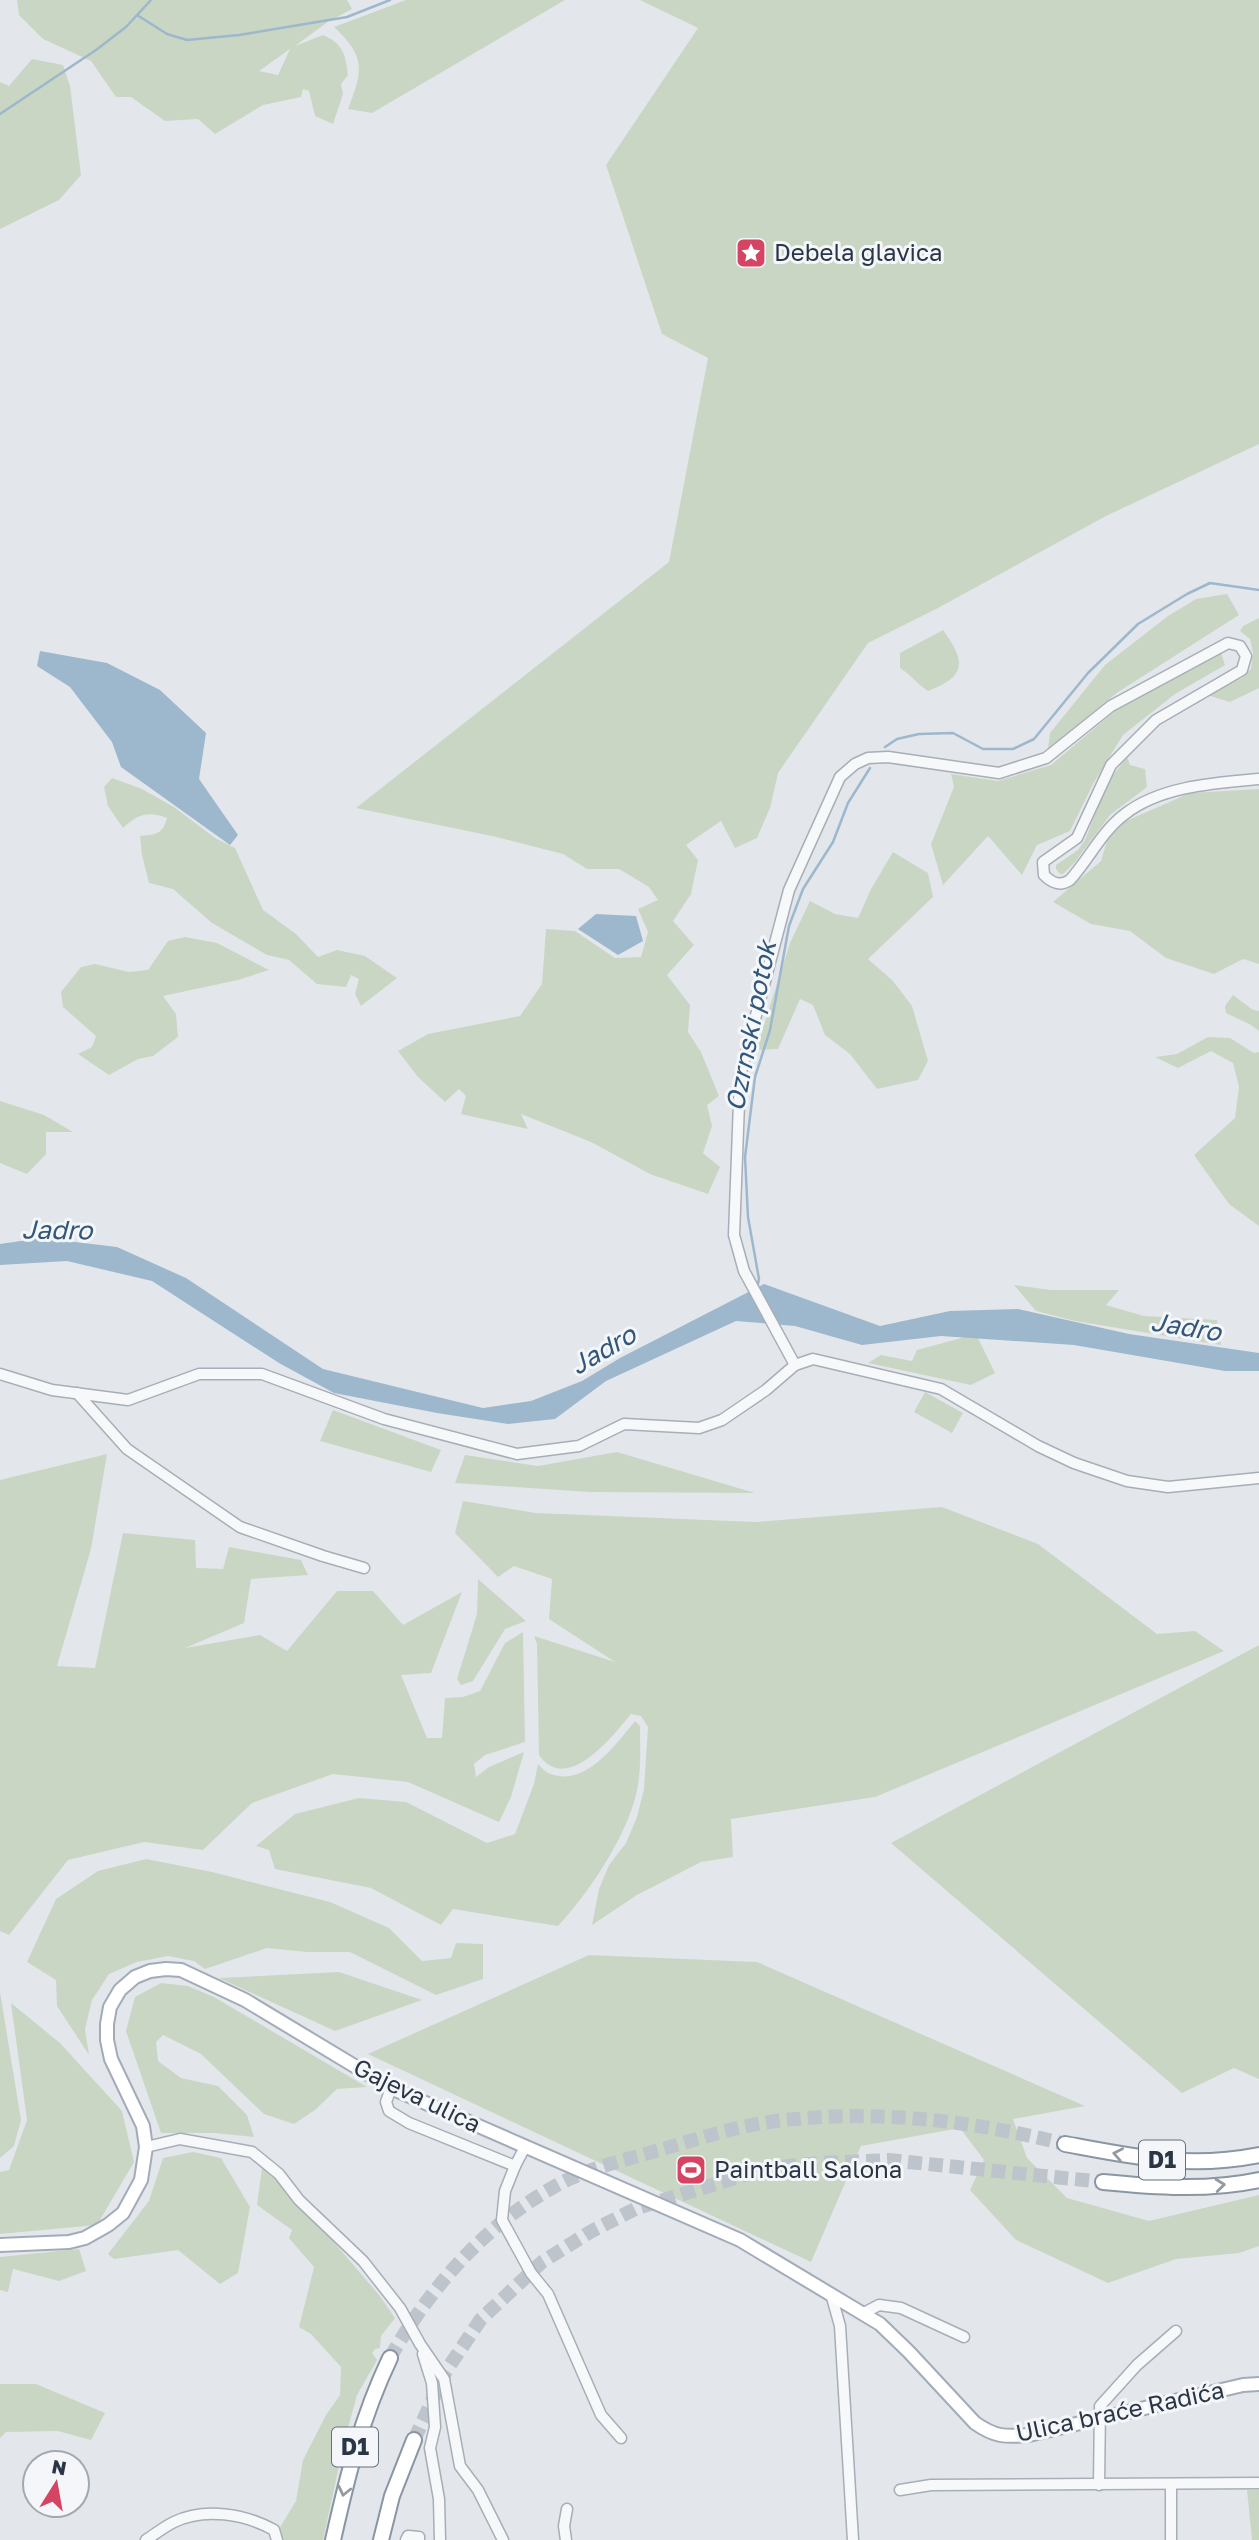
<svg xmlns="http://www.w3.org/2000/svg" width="1259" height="2540" font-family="'Golos Text',sans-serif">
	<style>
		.green { fill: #cad6c4; fill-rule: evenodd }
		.water { fill: #9db7cd }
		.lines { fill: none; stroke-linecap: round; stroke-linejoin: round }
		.stream { stroke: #9db7cd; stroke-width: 2.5 }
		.highway-tunnel { stroke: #bec4cb; stroke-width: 14; stroke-dasharray: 14 7; stroke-linecap: butt }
		.minor-casing { stroke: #a8aeb7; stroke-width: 13 }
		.major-casing { stroke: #a2acb8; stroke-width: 16 }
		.highway-casing { stroke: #8a96a4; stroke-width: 18 }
		.minor { stroke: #f7f8fa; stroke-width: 10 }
		.major { stroke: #fff; stroke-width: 12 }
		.highway { stroke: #fff; stroke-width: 14 }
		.oneway { stroke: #949aa2 }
		.labels { text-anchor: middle; stroke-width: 6; stroke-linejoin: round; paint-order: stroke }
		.shield { fill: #f4f6f9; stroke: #67707c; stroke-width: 2 }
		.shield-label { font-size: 23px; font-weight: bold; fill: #2a3646 }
		.poi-label { font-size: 24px; fill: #2a3646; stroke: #f4f6f9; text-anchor: start }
		.street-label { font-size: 24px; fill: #2a3646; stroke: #f4f6f9 }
		.water-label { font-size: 26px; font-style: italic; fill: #32577c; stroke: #f4f6f9 }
	</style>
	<rect width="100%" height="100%" fill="#e3e7ec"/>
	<g class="green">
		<path d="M17,0H347L352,9L329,21L295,46L323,35C342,43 346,54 348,75L341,84L343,94L333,124L315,116L309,91L303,89L301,97L263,105L215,134L198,119L165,121L131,97H116L91,61L43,39L19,15ZM290,49L278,75L259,71Z"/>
		<path d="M406,0H565L372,113L348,109C363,70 366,57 334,27Z"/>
		<path d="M640,0H1259V444L1106,516L938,608L868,643L778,773L770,808L757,838L735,848L721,821L686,845L698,860L691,894L673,921L694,945L667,975L690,1005L688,1032L701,1052L719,1096L707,1105L712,1126L703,1153L720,1167L708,1194L650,1174L591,1142L521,1114L528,1129L461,1114L466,1096L459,1089L445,1102L418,1077L398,1051L428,1034L520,1016L542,984L546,929L575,931L615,958L641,957L648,932L638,909L658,900L649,887L619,869H587L563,854L492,836L356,808L669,562L708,358L662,334L606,165L698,28Z"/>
		<path d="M32,59L63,65L70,86L81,175L59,200L0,229V82L9,86Z"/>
		<path d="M1227,594L1239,615L1118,692L1048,749L1050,733L1105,665L1168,616L1196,599Z"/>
		<path d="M1259,618V688L1230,702L1207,695L1242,678L1251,669L1253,653L1250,639L1240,631L1243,626Z"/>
		<path d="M943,630C966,662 967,676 928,691C917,684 911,675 900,668V653Z"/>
		<path d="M1221,653L1225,665L1175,694L1123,735L1093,784L1070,831L1037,845L1022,875L988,836L943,885L931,844L954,787L951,774L998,781L1051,765L1115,711Z"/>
		<path d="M1127,757L1130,765L1145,769L1147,787L1110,815L1075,862L1063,874H1060L1056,869V865L1078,850L1085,840L1108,782Z"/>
		<path d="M112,778L142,789L174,807L215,838L235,848L263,910L296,934L318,957L337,950L365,956L397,978L361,1006L355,994L359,979L351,975L346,987L317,984L289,960L267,955L212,923L173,889L149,883L142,855L140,836C155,835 163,834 167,818C148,811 138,814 123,828L108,806L104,787Z"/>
		<path d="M1259,789V964L1243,959L1214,974L1166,958L1130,931L1091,924L1053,902L1101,861L1107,841L1124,822L1190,793Z"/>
		<path d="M893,852L928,873L933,897L868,959L893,981L912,1006L928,1061L918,1080L877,1089L850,1054L825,1035L813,1005L800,999L778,1049L756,1050L790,943L810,901L835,914L858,918L871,889Z"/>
		<path d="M185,937L217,943L269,970L238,980L163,996L176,1014L178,1037L153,1056L138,1059L109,1075L78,1054L92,1047L96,1036L63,1007L61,992L81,967L95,964L129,972L148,970L168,941Z"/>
		<path d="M1233,995L1253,1010L1259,1011V1031L1251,1025L1226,1013L1225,1006Z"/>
		<path d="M1208,1037L1230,1038L1254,1053L1259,1052V1226L1229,1204L1194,1155L1235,1118L1239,1087L1233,1063L1211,1051L1178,1068L1155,1057L1177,1054Z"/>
		<path d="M0,1101L44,1115L73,1132H46V1154L27,1174L0,1163Z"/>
		<path d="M1014,1285L1051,1290H1119L1106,1305L1144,1316L1217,1320L1221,1345L1075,1321L1036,1311Z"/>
		<path d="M976,1334L995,1373L971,1385L868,1363L881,1355L912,1361L917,1350Z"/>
		<path d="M925,1392L963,1413L952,1433L914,1412Z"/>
		<path d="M333,1410L441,1450L431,1472L320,1441Z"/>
		<path d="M617,1452L755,1493L589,1492L455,1483L465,1455L538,1466Z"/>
		<path d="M107,1454L91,1549L57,1666L95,1668L123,1533L195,1540L196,1568L223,1569L229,1547L301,1560L308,1575L251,1579L244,1623L185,1648L260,1635L287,1651L337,1591H373L403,1625L462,1592L431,1673L401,1675L427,1738H442L445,1698L463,1697L480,1691L505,1643L523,1632L525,1742L485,1755L474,1764L476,1777L489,1767L524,1752L511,1797L499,1822L408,1782L333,1774L252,1803L203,1850L144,1842L68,1860L9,1935L0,1931V1480Z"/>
		<path d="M463,1501L536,1513L756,1522L942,1507L1038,1544L1157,1634L1195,1631L1224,1651L875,1797L731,1819L733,1857L701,1862L637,1895L592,1925L599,1889L609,1865L626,1843L637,1817L644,1789L648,1727L641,1716L631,1714C612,1737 567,1795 539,1755L537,1644L534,1636L615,1662L549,1619L552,1579L514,1566L498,1577L455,1533Z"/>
		<path d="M478,1579L526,1621L505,1629L473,1681L461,1685L457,1679L477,1614Z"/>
		<path d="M1259,1645V2079L1234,2068L1182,2093L891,1843Z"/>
		<path d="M635,1721L640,1726C640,1751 642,1777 634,1802C622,1843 587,1895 558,1926L453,1909L441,1925L371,1888L275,1869L269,1850L256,1846L295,1814L359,1798L406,1802L487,1843L515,1834L534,1784L538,1764C541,1767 546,1773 551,1774C586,1787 616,1744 635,1721Z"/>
		<path d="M146,1859L212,1872L330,1902L389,1928L422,1961L451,1958L456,1943L483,1944V1979L436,1995L350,1952H307L267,1948L205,1969L194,1961L168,1956L137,1962L109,1974L92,2000L85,2029L89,2055L57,2006L56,1980L27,1962L56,1899L98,1871Z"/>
		<path d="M589,1955L757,1962L1085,2106L1013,2119L1027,2158L1067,2198L1149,2221L1259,2195V2246L1239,2253L1176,2259L1108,2283L1016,2240L970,2190L984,2160L960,2128L861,2146L811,2262L368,2054Z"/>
		<path d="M339,1972L422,2000L335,2031L219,1978Z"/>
		<path d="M161,1983L188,1986L214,1997L367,2087L337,2089L315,2110L294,2124L264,2114L201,2054L163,2035L156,2042L158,2061L181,2078L218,2086L247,2115L254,2137L215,2133H161L126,2031L135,1997Z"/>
		<path d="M0,1992L21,2120L14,2146L0,2158Z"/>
		<path d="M11,2003L60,2043L122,2111L134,2162L97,2225L0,2234V2172L9,2170L27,2120Z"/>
		<path d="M193,2152L221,2158L250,2207L238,2273L220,2284L178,2250L114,2259L108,2254L149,2201L163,2158Z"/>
		<path d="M262,2168L278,2177L379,2295L395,2318L381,2336L380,2348L375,2349L372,2353L377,2360L357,2395L344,2443L323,2540H283L279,2529L296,2501L303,2460L326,2415L340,2395L341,2367L311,2334L299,2327L314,2267L289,2238L292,2230L257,2205Z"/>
		<path d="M79,2249L86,2271L59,2281L13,2269L8,2292L0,2290V2257Z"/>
		<path d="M0,2384H36L105,2413L91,2440L58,2431L6,2432L0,2438Z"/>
		<path d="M1247,2490H1259V2540H1252Z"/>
	</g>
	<g class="water">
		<path d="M40,651L107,663L160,690L206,733L199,779L238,835L230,845L121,767L112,742L70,687L37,666Z"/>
		<path d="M596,914L636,916L643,941L618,955L578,929Z"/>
		<path d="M41,1238L117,1247L186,1278L323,1369L483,1408L531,1401L582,1381L620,1358L764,1284L880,1326L950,1311L1018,1309L1129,1334L1259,1353V1371H1225L1074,1345L941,1336L862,1345L795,1326L736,1321L606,1381L555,1419L508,1424L437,1413L334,1393L279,1363L152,1281L67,1261L0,1265V1244Z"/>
	</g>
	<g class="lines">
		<g class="stream">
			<path d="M137,15L167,34L187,40L239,35L347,17L390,0"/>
			<path d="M0,114L96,50L126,27L151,0"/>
			<path d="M885,747L897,739L919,734L953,733L983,749H1013L1034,739L1088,673L1138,624L1187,594L1210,583L1259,590"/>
			<path d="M757,1288L759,1279L748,1217L745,1157L755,1077L770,1030L789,926L803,889L833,842L848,803L870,768"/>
		</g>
		<g class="highway-tunnel">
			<path d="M390,2358C432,2284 491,2218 567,2180C597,2166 632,2158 663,2149C700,2138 738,2126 776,2121C874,2109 970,2120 1065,2144"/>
			<path d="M414,2440L446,2371L481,2319L542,2262L590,2232L637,2208L768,2168L819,2163L889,2160L1103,2182"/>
		</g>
		<g class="minor-casing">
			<g id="minor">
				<path d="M795,1365L813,1359L941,1389L1038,1446L1074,1463L1127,1481L1168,1487L1259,1478"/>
				<path d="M0,1374L52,1390L128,1400L199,1374H262L384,1419L517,1454L579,1446L624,1424L699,1428L722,1420L766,1390L795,1365L744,1271L734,1235L740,1076L789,890L840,777L855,764L868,758L888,757L999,773L1046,758L1111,706L1228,643L1240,646L1246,656L1242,670L1156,720L1111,765L1077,838L1043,862L1044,875C1052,883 1060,887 1070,880C1089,859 1102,831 1125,814C1161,786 1215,783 1259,779"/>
				<path d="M77,1393L127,1449L240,1527L323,1556L364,1568"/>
				<path d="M391,2088L386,2102L389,2111L409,2123L515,2166"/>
				<path d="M146,2147L180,2139L252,2152L279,2174L299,2200L363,2261L400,2308L420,2344L444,2379L460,2466L478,2490L503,2540"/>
				<path d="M525,2147L515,2166L505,2191L502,2220L531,2273L548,2294L601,2415L621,2438"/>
				<path d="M831,2294L840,2326L853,2540"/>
				<path d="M862,2314L879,2305L901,2308L964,2337"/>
				<path d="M423,2354L432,2383L435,2427L430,2448L439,2499L440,2540"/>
				<path d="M1099,2485L1100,2406L1137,2365L1176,2331"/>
				<path d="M1171,2485V2540"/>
				<path d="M900,2490L931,2485L1259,2483"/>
				<path d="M146,2540C155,2534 164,2527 174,2522C205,2507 245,2514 274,2530L277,2540"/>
				<path d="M406,2540L408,2536L419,2537V2540"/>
				<path d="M566,2540L564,2526L567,2509"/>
			</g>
		</g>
		<g class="major-casing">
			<path id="major" d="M0,2245L69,2242L85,2238L108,2225L123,2213L141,2180L146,2147L143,2126L111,2059L107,2040V2024L110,2007L120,1990L135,1977L150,1971L166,1969L181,1970L245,2000L391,2088L740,2240L880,2324L909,2352L975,2423C995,2437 1005,2437 1029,2435L1243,2385L1259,2384"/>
		</g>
		<g class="highway-casing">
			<g id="highway">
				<path d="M1065,2144C1135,2157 1188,2169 1259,2155"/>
				<path d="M1103,2182C1154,2187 1208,2191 1259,2180"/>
				<path d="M333,2540C348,2474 361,2419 390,2358"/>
				<path d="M381,2540L392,2496L414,2440"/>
			</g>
		</g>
		<use href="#minor" class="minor"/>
		<use href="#major" class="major"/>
		<use href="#highway" class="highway"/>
	</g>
	<defs><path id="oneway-chevron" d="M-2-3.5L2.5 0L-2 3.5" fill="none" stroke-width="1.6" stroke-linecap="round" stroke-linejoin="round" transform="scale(1.75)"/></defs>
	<g class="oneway">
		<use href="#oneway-chevron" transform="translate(1118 2154) rotate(-169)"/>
		<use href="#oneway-chevron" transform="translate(1220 2185) rotate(-6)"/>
		<use href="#oneway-chevron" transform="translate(344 2491) rotate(103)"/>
	</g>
	<defs>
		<g id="sight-square" transform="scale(1.575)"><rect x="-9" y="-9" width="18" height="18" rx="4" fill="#d54463" stroke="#f4f6f9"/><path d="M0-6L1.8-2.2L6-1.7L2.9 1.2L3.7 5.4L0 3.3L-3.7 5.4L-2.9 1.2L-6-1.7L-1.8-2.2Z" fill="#fff"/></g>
		<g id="stadium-square" transform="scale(1.575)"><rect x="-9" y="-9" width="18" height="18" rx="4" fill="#d54463" stroke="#f4f6f9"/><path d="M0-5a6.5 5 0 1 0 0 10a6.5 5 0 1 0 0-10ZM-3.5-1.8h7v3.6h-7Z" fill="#fff"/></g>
	</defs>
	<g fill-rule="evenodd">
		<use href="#sight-square" x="751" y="253"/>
		<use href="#stadium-square" x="691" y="2170"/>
	</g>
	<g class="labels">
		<g class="shield">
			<rect x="1139" y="2140.5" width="46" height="39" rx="5"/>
			<rect x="332" y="2427.5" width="46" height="39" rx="5"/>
		</g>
		<g class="shield-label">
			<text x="1162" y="2168">D1</text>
			<text x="355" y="2455">D1</text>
		</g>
		<g class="poi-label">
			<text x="774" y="261">Debela glavica</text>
			<text x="714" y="2178">Paintball Salona</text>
		</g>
		<g class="street-label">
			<text transform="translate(417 2096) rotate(26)" y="8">Gajeva ulica</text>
			<text transform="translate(1120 2412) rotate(-12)" y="8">Ulica braće Radića</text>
		</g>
		<g class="water-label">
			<text transform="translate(751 1026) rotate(-79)" y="9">Ozrnski potok</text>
			<text transform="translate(57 1230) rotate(1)" y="9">Jadro</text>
			<text transform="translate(1186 1327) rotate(9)" y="9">Jadro</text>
			<text transform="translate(603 1350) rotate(-30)" y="9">Jadro</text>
		</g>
	</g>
	<g transform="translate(56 2484) rotate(11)"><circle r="33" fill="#f4f6f9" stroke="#a3a9b1" stroke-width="2"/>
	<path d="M0-5L12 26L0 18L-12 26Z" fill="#d54463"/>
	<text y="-10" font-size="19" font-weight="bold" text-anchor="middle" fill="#2a3646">N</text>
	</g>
</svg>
